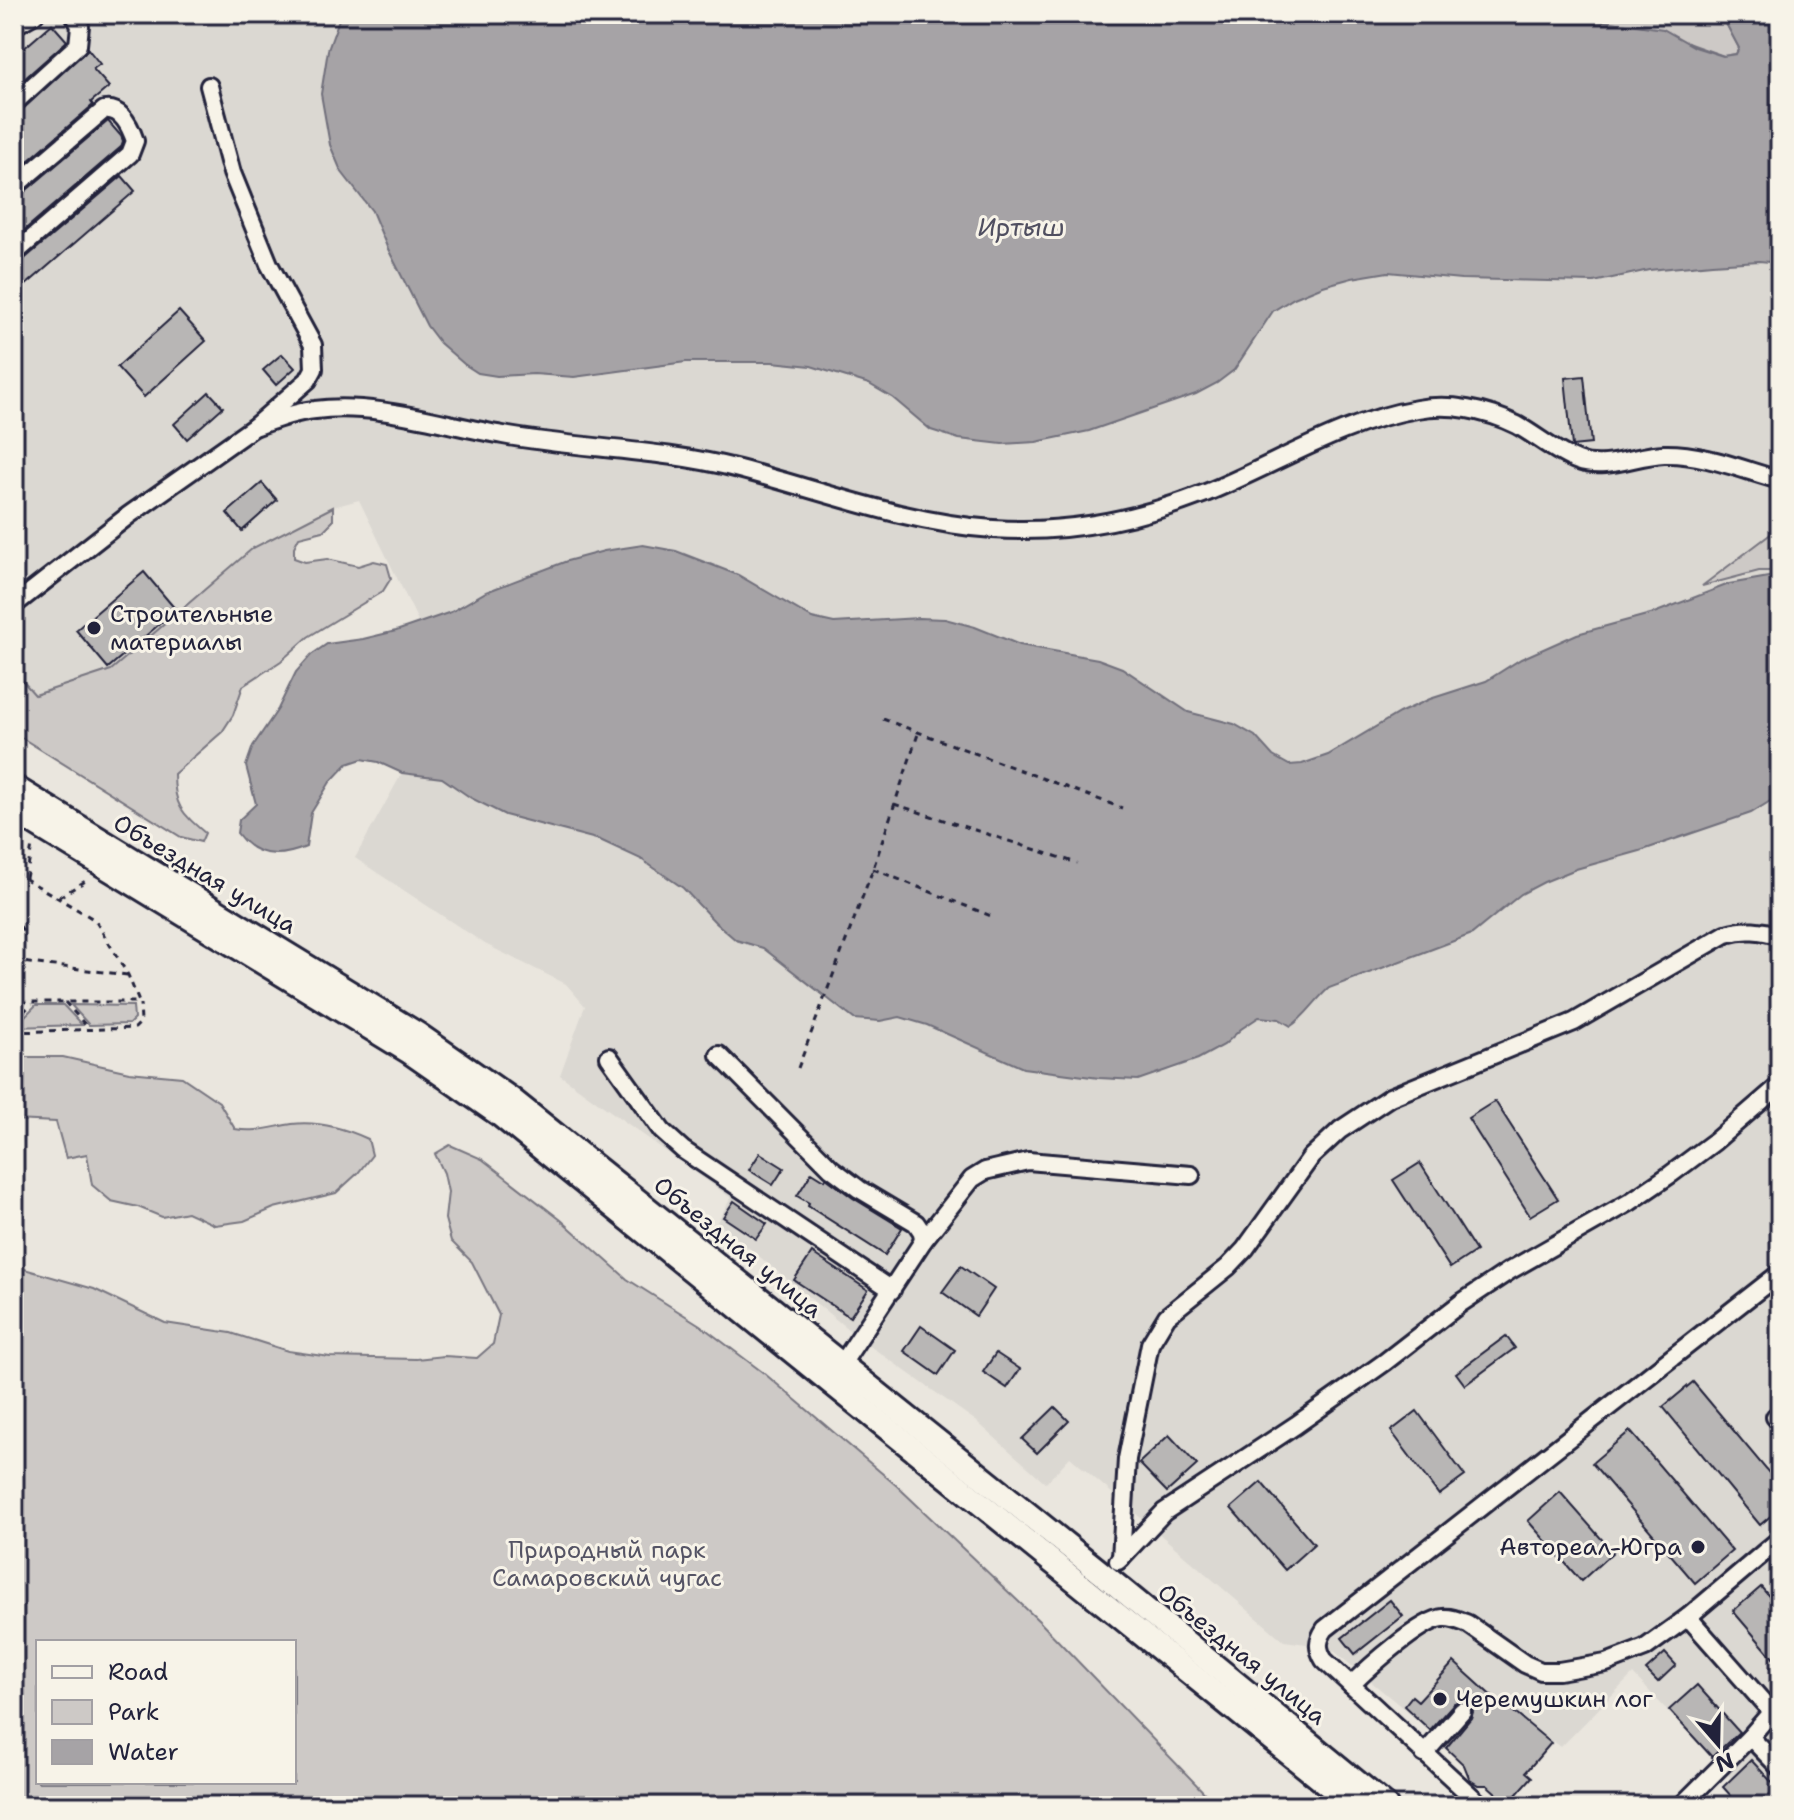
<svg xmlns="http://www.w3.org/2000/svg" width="1794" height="1820" font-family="'Shantell Sans',sans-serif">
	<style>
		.built { fill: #dbd8d2 }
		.green { fill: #cdc9c6; stroke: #787680; stroke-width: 2; fill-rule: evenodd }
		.water { fill: #a6a3a6; stroke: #716f7b; stroke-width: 2 }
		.building { fill: #b8b6b5; stroke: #22223b; stroke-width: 2 }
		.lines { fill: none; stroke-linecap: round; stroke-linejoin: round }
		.minor-casing { stroke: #22223b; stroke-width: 22 }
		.major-casing { stroke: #22223b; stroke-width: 28 }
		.path { stroke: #22223b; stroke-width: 3; stroke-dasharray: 6 6; stroke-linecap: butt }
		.minor { stroke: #f7f3e8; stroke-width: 16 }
		.major { stroke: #f7f3e8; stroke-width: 22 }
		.poi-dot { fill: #22223b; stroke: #f7f3e8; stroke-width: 3 }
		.labels { text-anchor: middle; stroke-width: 6; stroke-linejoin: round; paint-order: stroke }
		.poi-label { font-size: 24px; fill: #22223b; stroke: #f7f3e8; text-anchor: start }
		.street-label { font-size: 24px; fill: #22223b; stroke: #f7f3e8 }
		.park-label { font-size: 24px; fill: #555465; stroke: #f7f3e8 }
		.water-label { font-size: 26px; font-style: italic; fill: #504f60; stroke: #f7f3e8 }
	</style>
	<rect width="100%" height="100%" fill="#eae6de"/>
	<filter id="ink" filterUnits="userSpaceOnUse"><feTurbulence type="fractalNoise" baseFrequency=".0125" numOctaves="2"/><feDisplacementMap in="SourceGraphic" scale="16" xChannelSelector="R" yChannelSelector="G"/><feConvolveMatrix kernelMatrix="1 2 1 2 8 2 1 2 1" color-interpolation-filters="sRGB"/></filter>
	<g filter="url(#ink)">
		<g class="built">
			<path d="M14,14H341L321,94L330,145L341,171L372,211L387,247L427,326L497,376L534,374L574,377L686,362H772L811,366L869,384L893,398L931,430L960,439L1002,444L1036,442L1089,431L1196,394L1217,383L1234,370L1273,311L1294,298L1323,286L1352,278L1388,272L1461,279L1594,282L1649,270L1712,264L1759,261L1780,263V575L1729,584L1654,613L1577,634L1521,659L1486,681L1430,699L1399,713L1328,755L1302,764L1289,765L1273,756L1255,736L1188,712L1122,668L1098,659L1020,645L975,627L866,620L834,623L812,618L792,606L643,545L604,551L567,561L486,592L451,612L419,623L359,500L333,507L253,548L111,670L35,695L14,671Z"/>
			<path d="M402,773L442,778L471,798L546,827L600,840L641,859L683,888L715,922L736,940L763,948L793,969L827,1000L880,1021L900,1017L927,1025L1023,1068L1171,1071L1224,1045L1241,1029L1259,1017L1301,1019L1314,1001L1329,988L1472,934L1521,894L1544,882L1576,869L1751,813L1780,795V1806H1722L1732,1797L1723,1787L1731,1778L1633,1674L1561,1747L1553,1741L1529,1769L1488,1734L1489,1727L1460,1702L1432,1732L1329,1647L1284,1641L1070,1457L1046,1483L976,1421L860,1339L717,1222L731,1198L560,1075L585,1006L566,984L485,944L355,858Z"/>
		</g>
		<g class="green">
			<path d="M1536,14H1721L1739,48L1736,54L1724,56L1636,25Z"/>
			<path d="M333,507V521L323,531L299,537L294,547V558L305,562L327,559L358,566L374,561L387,564L391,578L383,591L308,637L281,661L243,686L233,715L222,732L174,774C174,806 182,813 205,833L201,842L181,837L14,733V671L35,695L111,670L253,548Z"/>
			<path d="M1780,527V571H1759L1702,586Z"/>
			<path d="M36,1005H63L82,1025L14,1027Z"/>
			<path d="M71,1005L133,1006L134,1019L129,1024L89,1025Z"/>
			<path d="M14,1057H63L129,1072L182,1077L219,1102L235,1129C255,1133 272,1127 292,1124C318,1121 344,1128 368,1139L372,1155L358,1173L336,1193L274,1208L244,1221L215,1225L187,1212L162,1217L138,1207L111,1201L92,1185L87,1154L66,1158L56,1122L14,1120Z"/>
			<path d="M450,1145L482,1159L561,1220L627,1279L700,1325L765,1374L897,1486L1039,1621L1217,1806H14V1266L94,1289L165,1323L231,1333L288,1351L330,1357L416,1359L444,1356L477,1358L493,1344L499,1315L472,1262L451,1241L445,1219L448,1192L444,1173L435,1154ZM294,1642V1782H38V1642Z"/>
		</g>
		<g class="water">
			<path d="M341,14H1381L1404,23H1413L1437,14H1486L1505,18L1536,14L1636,25L1663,29L1695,47L1723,56L1736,54L1739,48L1721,14H1780V263L1759,261L1712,264L1649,270L1594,282L1461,279L1388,272L1352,278L1323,286L1294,298L1273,311L1234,370L1217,383L1196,394L1089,431L1036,442L1002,444L959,439L931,430L893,398L869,384L811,366L772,362H686L574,377L534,374L497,376L478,373L464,364L440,343L427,326L387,247L372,211L341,171L330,145L321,94L328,50Z"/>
			<path d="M643,545L676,551L738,575L812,618L834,623L919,618L945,619L975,627L1020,645L1098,659L1122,668L1188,712L1234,724L1255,736L1273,756L1289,765L1302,764L1328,755L1399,713L1430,699L1486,681L1521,659L1577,634L1654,613L1729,584L1780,575V795L1751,813L1640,851L1576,869L1544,882L1521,894L1472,934L1329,988C1315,1000 1306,1016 1291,1026L1279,1019L1259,1017L1241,1029L1224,1045L1198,1059L1138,1080L1099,1078L1023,1068L927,1025L900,1017L880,1021L854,1019L763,948L736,940L715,922L683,888L641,859L600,840L505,815L471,798L442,778L402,773L378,762L362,759L347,764L330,782L311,813L306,847C280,858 255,858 237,833L239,820L256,804L246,766L253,746L278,709L296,672L311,655L327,644L363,639L396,631L451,612L486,592L567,561L604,551Z"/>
		</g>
		<g class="building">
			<path d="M52,24L67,41L14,88V57Z"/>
			<path d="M88,49L100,64L93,69L109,87L91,102L93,105L14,173V114L21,111Z"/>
			<path d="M108,121L121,136L123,141L121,147L14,239V198L21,195Z"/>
			<path d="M122,176L135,191L26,285L14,271V265L21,262Z"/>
			<path d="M179,311L206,341L144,397L117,367Z"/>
			<path d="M282,354L295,368L276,385L263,370Z"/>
			<path d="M1584,376L1591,444L1572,446L1565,378Z"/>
			<path d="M209,392L223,407L187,439L174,424Z"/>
			<path d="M262,483L277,500L242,531L227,513Z"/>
			<path d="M144,572L176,610L108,668L76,630Z"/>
			<path d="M1495,1101L1558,1199L1530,1216L1468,1118Z"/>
			<path d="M760,1153L784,1168L773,1185L749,1170Z"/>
			<path d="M1420,1163L1476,1251L1450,1268L1393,1180Z"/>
			<path d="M812,1172L825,1180L826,1178L853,1198L902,1228L885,1255L808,1206L809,1203L797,1196Z"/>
			<path d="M734,1201L767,1224L756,1239L723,1217Z"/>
			<path d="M812,1253L868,1290L850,1317L794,1280Z"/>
			<path d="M961,1266L994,1289L976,1316L942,1292Z"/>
			<path d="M921,1326L955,1350L938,1375L904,1351Z"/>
			<path d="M1506,1336L1515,1348L1465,1385L1456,1373Z"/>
			<path d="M996,1353L1020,1369L1007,1388L983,1372Z"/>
			<path d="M1693,1382L1780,1486V1508L1760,1525L1663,1407Z"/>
			<path d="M1055,1407L1069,1421L1037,1453L1022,1439Z"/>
			<path d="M1417,1411L1465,1476L1439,1495L1391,1431Z"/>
			<path d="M1630,1431L1732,1551L1695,1583L1592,1463Z"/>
			<path d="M1169,1435L1197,1465L1167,1492L1139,1463Z"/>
			<path d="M1261,1482L1314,1544L1285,1570L1231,1508Z"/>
			<path d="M1560,1492L1613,1552L1581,1581L1528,1521Z"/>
			<path d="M1761,1587L1780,1609V1666L1733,1611Z"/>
			<path d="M1390,1600L1403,1616L1355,1654L1342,1638Z"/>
			<path d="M1665,1653L1676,1665L1658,1682L1646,1670Z"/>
			<path d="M1454,1662L1507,1710L1509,1708L1551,1743L1526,1772L1532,1777L1508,1804L1487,1785H1478L1470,1780L1464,1765L1446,1748L1471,1718L1473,1712L1470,1703L1463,1700L1454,1703L1430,1730L1404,1706L1412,1696L1418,1701Z"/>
			<path d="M1697,1685L1739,1732L1712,1757L1669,1710Z"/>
			<path d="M1751,1760L1780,1791V1801L1775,1806H1722L1732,1797L1723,1787Z"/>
		</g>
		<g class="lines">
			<g class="minor-casing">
				<g id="minor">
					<path d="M14,26L35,14"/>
					<path d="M14,103L78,45L80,26L74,14"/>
					<path d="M14,187L104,110C121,107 130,126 135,141L130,154L14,254"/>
					<path d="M254,427C274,420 294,412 315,410C377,402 442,425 503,435C581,449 661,449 739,469C823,491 906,523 993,529C1065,534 1136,520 1203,494C1274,466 1340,422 1417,409C1450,403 1486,410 1517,425C1537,436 1556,453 1578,461C1606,471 1636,455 1664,454C1703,453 1743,470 1780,480"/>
					<path d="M14,605L129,515L254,427L308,380L314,369L313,345L269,264L232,173L209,86"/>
					<path d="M719,1055L831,1168L859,1189L916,1223L922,1232L923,1241"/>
					<path d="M609,1057L662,1131L683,1150L892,1290"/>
					<path d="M842,1364L923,1241L972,1179L985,1171L1028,1161L1191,1175"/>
					<path d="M1775,1417L1780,1422"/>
					<path d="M1121,1558L1127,1459L1150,1344L1167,1316L1228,1267L1245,1249L1311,1157L1340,1130L1390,1097L1574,1022L1726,934C1745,928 1761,930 1780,936"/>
					<path d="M1118,1561L1164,1512L1296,1425L1385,1362L1461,1303L1509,1271L1630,1202L1671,1174L1714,1142L1780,1085"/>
					<path d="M1688,1617L1770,1710"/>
					<path d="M1351,1685C1367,1669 1421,1620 1443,1618C1452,1617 1460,1621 1468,1624L1525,1664L1541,1671H1559L1606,1663L1645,1648L1688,1617L1780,1539"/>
					<path d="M1750,1737L1780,1768"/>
					<path d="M1424,1754L1462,1711"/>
					<path d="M1482,1806L1324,1660C1317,1648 1317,1641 1325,1629L1780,1273"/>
					<path d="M1681,1806L1750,1737L1780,1702"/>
				</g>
			</g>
			<g class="major-casing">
				<g id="major">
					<path d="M14,787L419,1035L511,1099L1104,1575L1386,1806"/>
					<path d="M14,811L408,1051L500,1115L1354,1806"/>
				</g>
			</g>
			<g class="path">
				<path d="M883,719L1122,808"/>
				<path d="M894,804L1077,863"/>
				<path d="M873,869L991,916"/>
				<path d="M14,872L95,920L128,975L139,1002H14"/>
				<path d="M26,878L32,846"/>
				<path d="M59,897L89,879"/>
				<path d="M14,916L24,933"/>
				<path d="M14,961L128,975"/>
				<path d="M65,1002L89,1029"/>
				<path d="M14,1020L32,1004"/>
				<path d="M14,1032L135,1028L141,1022L140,1004"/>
				<path d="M798,1068L873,869L918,734"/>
			</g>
			<use href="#minor" class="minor"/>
			<use href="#major" class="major"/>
		</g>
	</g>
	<g class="poi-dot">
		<circle cx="94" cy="628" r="8"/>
		<circle cx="1698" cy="1547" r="8"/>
		<circle cx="1440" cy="1699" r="8"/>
	</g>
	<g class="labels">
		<g class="poi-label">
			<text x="110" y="622">Строительные<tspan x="110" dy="28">материалы</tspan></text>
			<text x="1682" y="1555" text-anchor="end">Автореал-Югра</text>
			<text x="1456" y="1707">Черемушкин лог</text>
		</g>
		<g class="street-label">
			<text transform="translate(205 874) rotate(31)" y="8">Объездная улица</text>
			<text transform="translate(738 1247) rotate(39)" y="8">Объездная улица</text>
			<text transform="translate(1242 1654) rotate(39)" y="8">Объездная улица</text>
		</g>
		<g class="park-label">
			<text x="607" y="1558">Природный парк<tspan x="607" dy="28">Самаровский чугас</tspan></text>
		</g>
		<g class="water-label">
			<text x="1021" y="236">Иртыш</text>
		</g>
	</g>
	<rect width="1794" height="1820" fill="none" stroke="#f7f3e8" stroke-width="48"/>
	<rect x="24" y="24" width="1746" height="1772" fill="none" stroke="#22223b" stroke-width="3" filter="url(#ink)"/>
	<rect x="36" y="1640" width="260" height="144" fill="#f7f3e8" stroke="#a29fa3" stroke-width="2"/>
	<rect x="52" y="1666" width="40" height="12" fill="#f7f3e8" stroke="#a29fa3" stroke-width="2"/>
	<text x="108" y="1680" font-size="24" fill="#22223b">Road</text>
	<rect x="52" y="1700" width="40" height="24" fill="#cdc9c6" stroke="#a29fa3" stroke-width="2"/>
	<text x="108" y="1720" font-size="24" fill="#22223b">Park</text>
	<rect x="52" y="1740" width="40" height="24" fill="#a6a3a6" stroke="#a29fa3" stroke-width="2"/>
	<text x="108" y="1760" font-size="24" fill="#22223b">Water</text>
	<g transform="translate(1718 1744) rotate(160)" stroke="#f7f3e8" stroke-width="6" paint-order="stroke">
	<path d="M0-6L14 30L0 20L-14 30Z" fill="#22223b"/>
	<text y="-12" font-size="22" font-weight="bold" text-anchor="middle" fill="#22223b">N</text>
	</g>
</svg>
